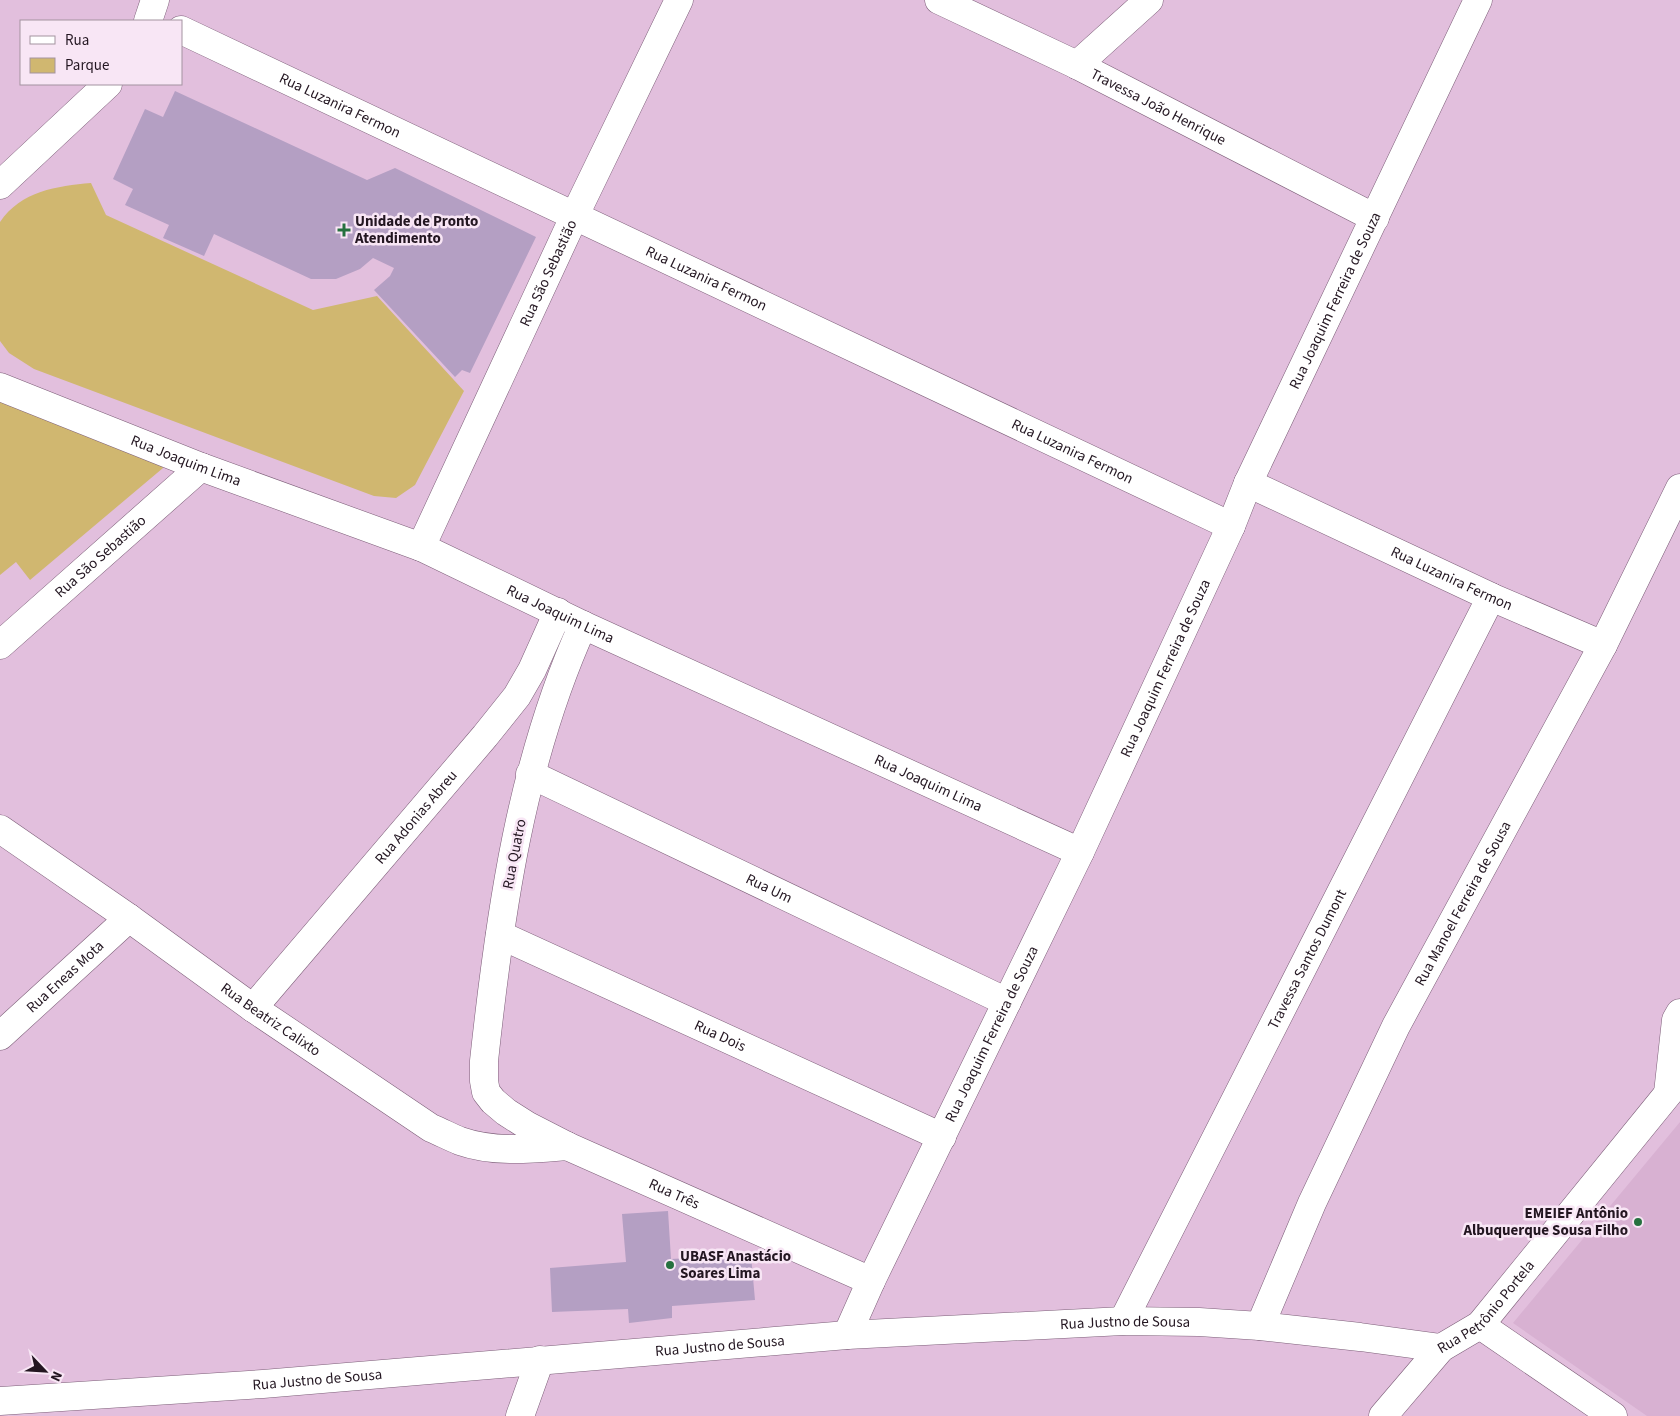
<svg xmlns="http://www.w3.org/2000/svg" width="1680" height="1416" font-family="'Source Sans 3',sans-serif">
	<style>
		.built { fill: #d8b1d2 }
		.green { fill: #d0b770 }
		.building { fill: #b49fc3 }
		.lines { fill: none; stroke-linecap: round; stroke-linejoin: round }
		.minor-casing { stroke: #7c5e78; stroke-width: 29 }
		.minor { stroke: #fff; stroke-width: 28 }
		.poi-dot { fill: #26713f; stroke: #f8e6f5; stroke-width: 2 }
		.labels { text-anchor: middle; stroke-width: 5; stroke-linejoin: round; paint-order: stroke }
		.street-label { font-size: 15px; fill: #231621; stroke: #f8e6f5 }
		.poi-label { font-size: 15px; font-weight: bold; fill: #231621; stroke: #f8e6f5; text-anchor: start }
	</style>
	<rect width="100%" height="100%" fill="#e2bfdd"/>
	<path class="built" d="M1680,1122V1416H1647L1513,1323Z"/>
	<g class="green">
		<path d="M91,183L106,215L313,310L377,296L464,391L415,485L396,498L374,496L34,369L9,353L0,341V222C21,191 57,186 91,183Z"/>
		<path d="M0,393L157,450L163,468L30,580L16,562L0,575Z"/>
	</g>
	<g class="building">
		<path d="M175,91L367,180L395,168L536,237L470,373L462,370L455,377L374,290L390,276L394,268L373,258L360,269L336,279H311L214,234L204,256L163,238L169,225L125,205L133,189L113,179L145,109L163,117Z"/>
		<path d="M668,1211L671,1259L751,1255L755,1300L672,1306V1318L629,1323L628,1309L552,1312L550,1268L626,1262L622,1214Z"/>
	</g>
	<g class="lines">
		<g class="minor-casing">
			<g id="minor">
				<path id="s1" d="M939,0L1077,65L1375,218"/>
				<path d="M148,21L155,0"/>
				<path id="s2" d="M181,30L1231,526"/>
				<path d="M1077,65L1149,0"/>
				<path d="M0,185L108,84"/>
				<path id="s3" d="M0,387L201,467L421,547L583,625L1080,852"/>
				<path id="s4" d="M1248,483L1491,597L1603,645"/>
				<path id="s5" d="M421,547L574,217L679,0"/>
				<path id="s6" d="M583,625C521,762 500,912 484,1061V1081L486,1092L493,1101L506,1112L528,1126L567,1146L871,1281"/>
				<path id="s7" d="M0,645L201,467"/>
				<path id="s8" d="M530,774L1007,1002"/>
				<path id="s9" d="M0,829L129,918L253,1008L431,1128C441,1132 450,1137 460,1141C494,1153 531,1149 567,1146"/>
				<path id="s10" d="M500,935L942,1137"/>
				<path id="s11" d="M253,1008L485,736L517,696L532,670L558,612"/>
				<path id="s12" d="M0,1036L129,918"/>
				<path d="M1668,1093L1676,1020L1680,1013"/>
				<path id="s13" d="M1123,1321L1491,597"/>
				<path d="M1480,1325L1613,1416"/>
				<path id="s14" d="M1260,1326L1312,1203L1396,1026L1603,645L1680,488"/>
				<path id="s15" d="M847,1335L871,1281L1080,852L1231,526L1248,483L1478,0"/>
				<path id="s16" d="M0,1401L263,1384L847,1335L1123,1321L1199,1322L1260,1326L1360,1337L1441,1348"/>
				<path d="M520,1416L540,1360"/>
				<path id="s17" d="M1383,1416L1441,1348L1480,1325L1680,1079"/>
			</g>
		</g>
		<use href="#minor" class="minor"/>
	</g>
	<g class="poi-dot">
		<path d="M341.5 222.5h5v5h5v5h-5v5h-5v-5h-5v-5h5z"/>
		<circle cx="1638" cy="1222" r="5"/>
		<circle cx="670" cy="1265" r="5"/>
	</g>
	<g class="labels">
		<g class="street-label">
			<text dy="5" stroke="none"><textPath href="#s2" startOffset="176">Rua Luzanira Fermon</textPath></text>
			<text dy="5" stroke="none"><textPath href="#s1" startOffset="244">Travessa João Henrique</textPath></text>
			<text dy="5" stroke="none"><textPath href="#s5" startOffset="302">Rua São Sebastião</textPath></text>
			<text dy="5" stroke="none"><textPath href="#s2" startOffset="581">Rua Luzanira Fermon</textPath></text>
			<text dy="5" stroke="none"><textPath href="#s15" startOffset="1144">Rua Joaquim Ferreira de Souza</textPath></text>
			<text dy="5" stroke="none"><textPath href="#s2" startOffset="986">Rua Luzanira Fermon</textPath></text>
			<text dy="5" stroke="none"><textPath href="#s3" startOffset="200">Rua Joaquim Lima</textPath></text>
			<text dy="5" stroke="none"><textPath href="#s7" startOffset="134">Rua São Sebastião</textPath></text>
			<text dy="5" stroke="none"><textPath href="#s4" startOffset="225">Rua Luzanira Fermon</textPath></text>
			<text dy="5" stroke="none"><textPath href="#s3" startOffset="605">Rua Joaquim Lima</textPath></text>
			<text dy="5" stroke="none"><textPath href="#s15" startOffset="739">Rua Joaquim Ferreira de Souza</textPath></text>
			<text dy="5" stroke="none"><textPath href="#s3" startOffset="1010">Rua Joaquim Lima</textPath></text>
			<text dy="5" stroke="none"><textPath href="#s11" startOffset="251">Rua Adonias Abreu</textPath></text>
			<text transform="translate(514 854) rotate(-79)" y="5">Rua Quatro</text>
			<text dy="5" stroke="none"><textPath href="#s8" startOffset="265">Rua Um</textPath></text>
			<text dy="5" stroke="none"><textPath href="#s14" startOffset="469">Rua Manoel Ferreira de Sousa</textPath></text>
			<text dy="5" stroke="none"><textPath href="#s13" startOffset="406">Travessa Santos Dumont</textPath></text>
			<text dy="5" stroke="none"><textPath href="#s12" startOffset="88">Rua Eneas Mota</textPath></text>
			<text dy="5" stroke="none"><textPath href="#s9" startOffset="331">Rua Beatriz Calixto</textPath></text>
			<text dy="5" stroke="none"><textPath href="#s15" startOffset="334">Rua Joaquim Ferreira de Souza</textPath></text>
			<text dy="5" stroke="none"><textPath href="#s10" startOffset="242">Rua Dois</textPath></text>
			<text dy="5" stroke="none"><textPath href="#s6" startOffset="696">Rua Três</textPath></text>
			<text dy="5" stroke="none"><textPath href="#s17" startOffset="151">Rua Petrônio Portela</textPath></text>
			<text dy="5" stroke="none"><textPath href="#s16" startOffset="1128">Rua Justno de Sousa</textPath></text>
			<text dy="5" stroke="none"><textPath href="#s16" startOffset="722">Rua Justno de Sousa</textPath></text>
			<text dy="5" stroke="none"><textPath href="#s16" startOffset="318">Rua Justno de Sousa</textPath></text>
		</g>
		<g class="poi-label">
			<text x="355" y="226">Unidade de Pronto<tspan x="355" dy="17">Atendimento</tspan></text>
			<text x="1628" y="1218" text-anchor="end">EMEIEF Antônio<tspan x="1628" dy="17">Albuquerque Sousa Filho</tspan></text>
			<text x="680" y="1261">UBASF Anastácio<tspan x="680" dy="17">Soares Lima</tspan></text>
		</g>
	</g>
	<rect x="20" y="20" width="162" height="65" fill="#f8e6f5" stroke="#a393a0"/>
	<rect x="30" y="36" width="25" height="8" fill="#ffffff" stroke="#a393a0"/>
	<text x="65" y="45" font-size="15" fill="#231621">Rua</text>
	<rect x="30" y="58" width="25" height="15" fill="#d0b770" stroke="#a393a0"/>
	<text x="65" y="70" font-size="15" fill="#231621">Parque</text>
	<g transform="translate(45 1371) rotate(115)" stroke="#f8e6f5" stroke-width="4" paint-order="stroke">
	<path d="M0-4L9 19L0 12L-9 19Z" fill="#231621"/>
	<text y="-8" font-size="14" font-weight="bold" text-anchor="middle" fill="#231621">N</text>
	</g>
</svg>
